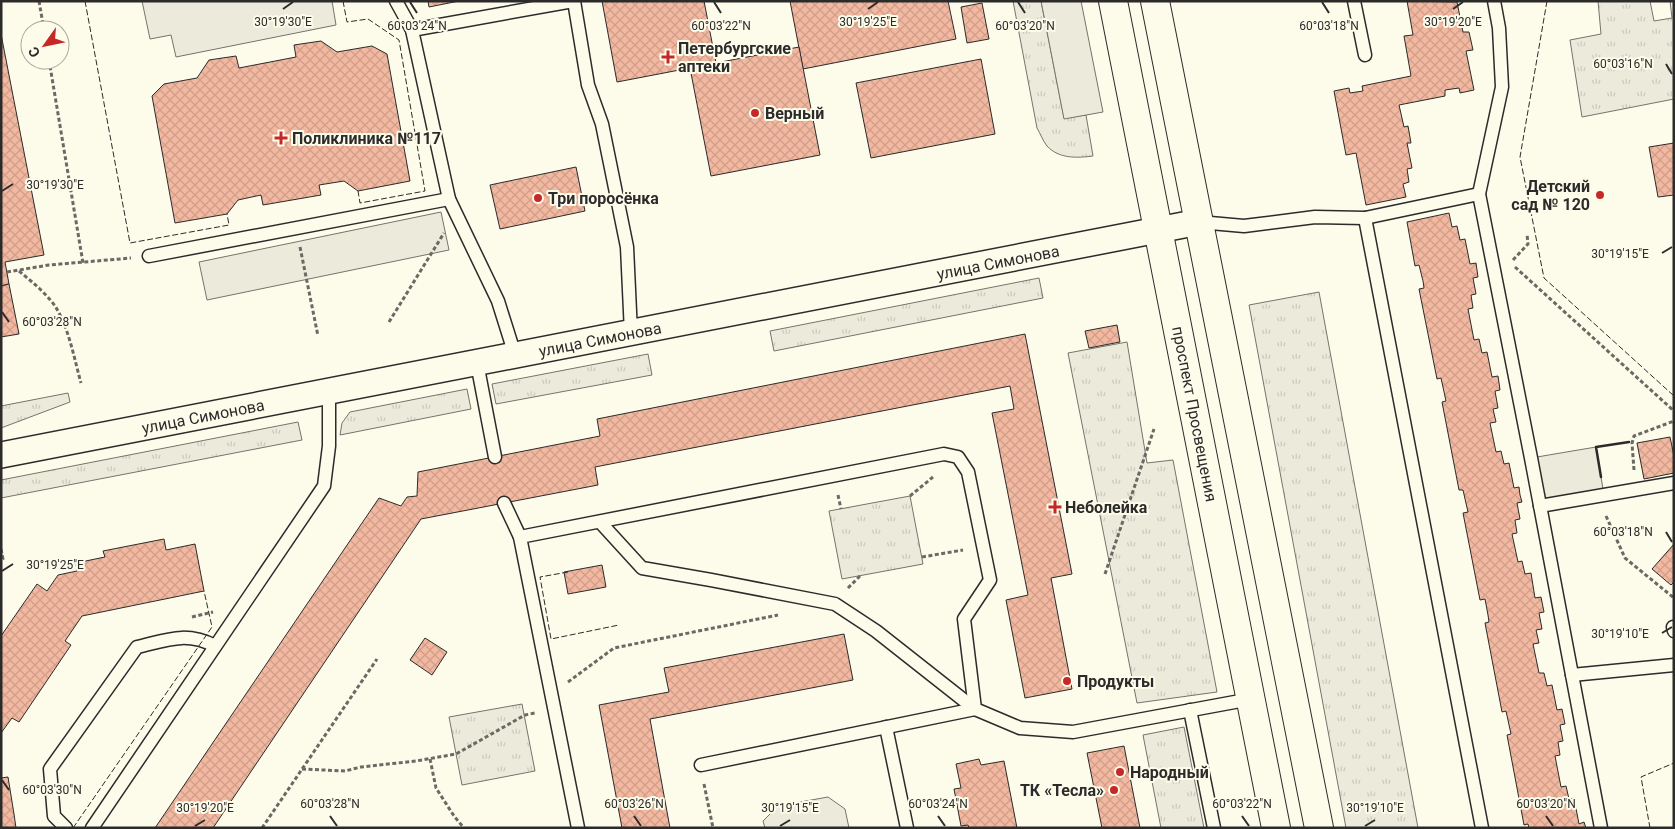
<svg xmlns="http://www.w3.org/2000/svg" width="1675" height="829" font-family="Roboto,sans-serif">
	<style>
		.grass { fill: url(#grass-tufts); stroke: #74746e }
		.pitch { fill: #ecebdb; stroke: #74746e }
		.parking { fill: #eceadb; stroke: #74746e }
		.building { fill: url(#building-cross-hatch); stroke: #2b2b2b }
		.lines { fill: none; stroke-linecap: round; stroke-linejoin: round }
		.service-casing { stroke: #2b2b2b; stroke-width: 15 }
		.minor-casing { stroke: #2b2b2b; stroke-width: 28 }
		.secondary-casing { stroke: #2b2b2b; stroke-width: 30 }
		.path { stroke: #6a6964; stroke-width: 3; stroke-dasharray: 4 2.5; stroke-linecap: butt }
		.service { stroke: #fdfbea; stroke-width: 12 }
		.minor { stroke: #fdfbea; stroke-width: 25 }
		.secondary { stroke: #fdfbea; stroke-width: 28 }
		.fence { stroke: #2b2b2b; stroke-width: 1; stroke-dasharray: 6 2.5; stroke-linecap: butt }
		.wall { stroke: #2b2b2b; stroke-width: 2.5 }
		.ticks { fill: none; stroke: #2b2b2b; stroke-width: 2 }
		.poi-dot { fill: #c62828; stroke: #fdfbea; stroke-width: 2 }
		.labels { text-anchor: middle; stroke-width: 4; stroke-linejoin: round; paint-order: stroke }
		.poi-label { font-size: 16px; font-weight: bold; fill: #2b2b2b; stroke: #fdfbea; text-anchor: start }
		.street-label { font-size: 16px; fill: #2b2b2b; stroke: #fdfbea }
		.ticks-label { font-size: 12px; text-anchor: middle; fill: #2b2b2b; stroke: #fdfbea; stroke-width: 4; stroke-linejoin: round; paint-order: stroke }
	</style>
	<defs>
		<pattern id="grass-tufts" width="24" height="20" patternUnits="userSpaceOnUse" patternTransform="scale(1.25)"><rect width="24" height="20" fill="#ecebdb"/><path d="M3 7l-1-3M5 7V3M7 7l1-3M15 17l-1-3M17 17v-4M19 17l1-3" fill="none" stroke="#cbcabc"/></pattern>
		<pattern id="building-cross-hatch" width="8" height="8" patternUnits="userSpaceOnUse" patternTransform="scale(1.25)"><rect width="8" height="8" fill="#f2b8a0"/><path d="M0 0l8 8M0 8l8-8" fill="none" stroke="#d09e8a"/></pattern>
	</defs>
	<rect width="100%" height="100%" fill="#fdfbea"/>
	<g class="grass">
		<path d="M1013,1H1041L1064,118L1086,115L1093,156C1077,158 1059,159 1047,146C1043,141 1040,133 1037,128Z"/>
		<path d="M1598,1H1650L1654,21L1672,18L1670,1H1674V99L1582,117L1570,40L1601,34Z"/>
		<path d="M1039,278L1043,298L774,351L770,331Z"/>
		<path d="M1319,292L1418,828H1346L1249,305Z"/>
		<path d="M1127,342L1147,463L1173,460L1217,692L1137,703L1068,353Z"/>
		<path d="M648,354L652,375L496,404L492,384Z"/>
		<path d="M467,389L471,409L340,435L342,423L350,412Z"/>
		<path d="M68,393L70,402L1,428V406Z"/>
		<path d="M298,422L302,440L1,498V480Z"/>
		<path d="M910,496L923,564L842,579L829,511Z"/>
		<path d="M522,704L535,771L462,785L449,717Z"/>
		<path d="M1184,727L1204,828H1161L1143,735Z"/>
	</g>
	<path class="pitch" d="M828,797L845,809L849,828H765L763,821L778,806Z"/>
	<g class="parking">
		<path d="M142,1H332L336,25L176,57L171,35L150,39Z"/>
		<path d="M1041,1H1081L1103,112L1064,119Z"/>
		<path d="M441,212L449,250L207,300L199,262Z"/>
		<path d="M1596,447L1604,495L1540,506L1531,458Z"/>
	</g>
	<g class="building">
		<path d="M428,1H459L429,7Z"/>
		<path d="M602,1H704L716,63L617,82Z"/>
		<path d="M790,1H948L956,39L803,69Z"/>
		<path d="M1407,1L1457,2L1463,32H1469L1473,50L1466,51L1474,90L1460,93L1459,88L1445,90V96L1399,105L1404,127L1408,126L1411,143H1407L1412,168L1407,169L1409,182L1403,184L1406,197L1366,205L1356,153L1346,155L1334,91L1349,88L1350,93L1363,91L1362,86L1411,76L1404,36L1413,35Z"/>
		<path d="M982,3L989,39L967,43L961,7Z"/>
		<path d="M1,34L44,255L5,262L9,284L1,286Z"/>
		<path d="M321,41L337,52L372,46L387,54L410,181L358,191L344,181L319,185L321,195L263,205L261,195L238,200L227,214L175,223L152,96L164,84L197,78L209,60L236,56L239,68L296,57L294,45Z"/>
		<path d="M799,47L820,155L711,176L690,68Z"/>
		<path d="M981,59L995,134L871,158L856,83Z"/>
		<path d="M1674,143V195L1658,197L1649,147Z"/>
		<path d="M576,167L585,211L500,229L490,185Z"/>
		<path d="M1449,213L1452,227L1457,226L1460,240L1465,239L1470,264L1476,263L1478,277L1473,278L1476,294L1471,295L1473,308L1468,309L1474,340L1479,339L1482,353L1487,352L1492,377L1498,376L1500,390L1495,391L1498,408L1493,409L1496,422L1490,423L1496,452L1501,451L1504,464L1509,463L1514,488L1519,487L1520,495L1522,502L1517,503L1520,519L1515,520L1517,533L1512,534L1518,562L1522,561L1525,574L1531,573L1535,598L1541,597L1544,612L1539,613L1542,629L1536,630L1539,643L1533,644L1539,673H1544L1547,686L1552,685L1557,710L1562,709L1565,724L1560,725L1563,741L1558,742L1560,755L1555,756L1561,787L1566,786L1569,799L1574,798L1579,824L1584,822L1586,828H1529L1528,824L1524,825L1507,735L1511,734L1506,711L1502,712L1485,623L1489,622L1488,615L1485,599L1480,600L1463,513L1468,512L1463,490H1459L1442,402L1446,401L1441,378L1437,379L1419,289L1424,288L1423,281L1419,265L1415,266L1407,222Z"/>
		<path d="M9,284L19,334L1,337V286Z"/>
		<path d="M1117,325L1120,342L1089,348L1085,331Z"/>
		<path d="M1025,334L1072,574L1051,578L1072,689L1025,698L1006,600L1028,595L992,413L1014,409L1010,386L595,467L598,485L421,519L213,828H155L379,498L401,506L407,497L417,496L418,472L600,436L597,419Z"/>
		<path d="M1670,437L1674,456V473L1644,479L1637,443Z"/>
		<path d="M164,539L166,550L195,544L204,591L82,616L65,641L71,645L19,722L12,718L1,733V636L37,584L47,591L58,575L77,571L76,563L105,557L103,551Z"/>
		<path d="M1674,544V582L1671,585L1652,569Z"/>
		<path d="M602,565L606,587L568,594L564,572Z"/>
		<path d="M844,634L853,680L650,719L670,828H622L599,705L669,692L664,668Z"/>
		<path d="M425,638L447,652L432,675L410,660Z"/>
		<path d="M1124,746L1140,828H1102L1087,753Z"/>
		<path d="M979,759L981,765L1004,761L1017,828H969L968,825L961,826L954,789L961,788L956,764Z"/>
		<path d="M8,777L14,814L16,828H1V778Z"/>
	</g>
	<g class="lines">
		<g class="service-casing">
			<g id="service">
				<path d="M396,1L412,30L449,199L498,301L515,355"/>
				<path d="M574,1L588,85L602,124L627,247L631,333"/>
				<path d="M1354,1L1365,55"/>
				<path d="M1494,1L1499,28L1502,87L1479,194L1531,458L1601,828"/>
				<path d="M412,30L573,1"/>
				<path d="M1365,218L1482,828"/>
				<path d="M1199,222L1244,226L1315,217L1365,218L1479,194"/>
				<path d="M149,256L449,199"/>
				<path d="M477,363L495,457"/>
				<path d="M504,503L520,537"/>
				<path d="M1540,506L1674,483"/>
				<path d="M600,522L642,568L711,580L835,604L876,631L975,709"/>
				<path d="M1673,627L1674,631"/>
				<path d="M1572,675L1674,665"/>
				<path d="M1190,710L1214,828"/>
				<path d="M886,727L907,828"/>
				<path d="M701,765L975,709"/>
				<path d="M66,828L54,816L50,769L137,647C167,640 186,631 215,646"/>
				<path d="M92,828L324,486L329,446V391"/>
				<path d="M578,828L520,537L944,454L958,457L968,472L990,580L964,619L975,709L1020,728L1073,732L1251,699"/>
			</g>
		</g>
		<g class="minor-casing">
			<path id="minor" d="M1,455L1199,222"/>
		</g>
		<g class="secondary-casing">
			<g id="secondary">
				<path d="M1113,1L1276,828"/>
				<path d="M1155,1L1319,828"/>
			</g>
		</g>
		<g class="path">
			<path d="M39,1L44,30"/>
			<path d="M49,60L83,263"/>
			<path d="M300,247L318,336"/>
			<path d="M1513,260L1528,244L1527,234"/>
			<path d="M1515,267L1674,411"/>
			<path d="M19,271C32,282 45,292 55,306C69,328 74,358 81,383"/>
			<path d="M7,272L49,265L131,258"/>
			<path d="M389,322L444,233"/>
			<path d="M1634,470L1632,443L1634,436L1674,421"/>
			<path d="M838,495L841,509"/>
			<path d="M910,496L933,477"/>
			<path d="M1606,516L1625,558L1674,598"/>
			<path d="M1,549L3,559L1,561"/>
			<path d="M922,557L963,550"/>
			<path d="M1105,574L1154,429"/>
			<path d="M848,588L860,576"/>
			<path d="M192,617L213,612"/>
			<path d="M568,682L614,648L778,615"/>
			<path d="M430,759L436,788L454,816L464,828"/>
			<path d="M302,769L345,771L361,767L416,761L456,754L525,715L535,713"/>
			<path d="M704,784L713,828"/>
			<path d="M262,828L377,659"/>
		</g>
		<use href="#service" class="service"/>
		<use href="#minor" class="minor"/>
		<use href="#secondary" class="secondary"/>
		<g class="fence">
			<path d="M85,1L130,243L229,225L227,214"/>
			<path d="M343,1L347,22L368,19L399,40L425,191L360,203L358,191"/>
			<path d="M1547,1L1520,157L1544,278L1674,396"/>
			<path d="M568,572L540,577L551,639L619,625"/>
			<path d="M73,828L212,627L204,591"/>
			<path d="M1650,828L1641,777L1674,763"/>
		</g>
		<path class="wall" d="M1601,477L1596,447L1629,442"/>
	</g>
	<path class="ticks" d="M410,2L417,13M714,2L721,13M1018,2L1025,13M1322,2L1329,13M283,9L293,2M868,9L878,2M1453,9L1463,2M1666,64L1672,74M2,191L13,184M1662,253L1672,247M2,312L9,322M1666,532L1672,542M2,571L13,564M1662,633L1672,627M2,780L9,790M330,816L337,826M634,816L641,826M938,816L945,826M1242,816L1249,826M1546,816L1553,826M195,826L205,820M780,826L790,820M1365,826L1375,820"/>
	<g class="poi-dot">
		<path d="M665.5 49.5h5v5h5v5h-5v5h-5v-5h-5v-5h5z"/>
		<circle cx="755" cy="113" r="5"/>
		<path d="M278.5 130.5h5v5h5v5h-5v5h-5v-5h-5v-5h5z"/>
		<circle cx="1600" cy="195" r="5"/>
		<circle cx="538" cy="198" r="5"/>
		<path d="M1052.5 499.5h5v5h5v5h-5v5h-5v-5h-5v-5h5z"/>
		<circle cx="1067" cy="681" r="5"/>
		<circle cx="1120" cy="772" r="5"/>
		<circle cx="1114" cy="790" r="5"/>
	</g>
	<g class="labels">
		<g class="poi-label">
			<text x="678" y="54">Петербургские<tspan x="678" dy="18">аптеки</tspan></text>
			<text x="765" y="119">Верный</text>
			<text x="292" y="144">Поликлиника №117</text>
			<text x="1590" y="192" text-anchor="end">Детский<tspan x="1590" dy="18">сад № 120</tspan></text>
			<text x="548" y="204">Три поросёнка</text>
			<text x="1065" y="513">Неболейка</text>
			<text x="1077" y="687">Продукты</text>
			<text x="1130" y="778">Народный</text>
			<text x="1104" y="796" text-anchor="end">ТК «Тесла»</text>
		</g>
		<g class="street-label">
			<text transform="translate(998 262) rotate(-11)" y="6">улица Симонова</text>
			<text transform="translate(600 339) rotate(-11)" y="6">улица Симонова</text>
			<text transform="translate(1195 414) rotate(79)" y="6">проспект Просвещения</text>
			<text transform="translate(203 416) rotate(-11)" y="6">улица Симонова</text>
		</g>
	</g>
	<g class="ticks-label">
		<text x="283" y="26">30°19'30"E</text>
		<text x="868" y="26">30°19'25"E</text>
		<text x="1453" y="26">30°19'20"E</text>
		<text x="417" y="30">60°03'24"N</text>
		<text x="721" y="30">60°03'22"N</text>
		<text x="1025" y="30">60°03'20"N</text>
		<text x="1329" y="30">60°03'18"N</text>
		<text x="1623" y="68">60°03'16"N</text>
		<text x="55" y="189">30°19'30"E</text>
		<text x="1620" y="258">30°19'15"E</text>
		<text x="52" y="326">60°03'28"N</text>
		<text x="1623" y="536">60°03'18"N</text>
		<text x="55" y="569">30°19'25"E</text>
		<text x="1620" y="638">30°19'10"E</text>
		<text x="52" y="794">60°03'30"N</text>
		<text x="330" y="808">60°03'28"N</text>
		<text x="634" y="808">60°03'26"N</text>
		<text x="938" y="808">60°03'24"N</text>
		<text x="1242" y="808">60°03'22"N</text>
		<text x="1546" y="808">60°03'20"N</text>
		<text x="205" y="812">30°19'20"E</text>
		<text x="790" y="812">30°19'15"E</text>
		<text x="1375" y="812">30°19'10"E</text>
	</g>
	<rect width="1675" height="829" fill="none" stroke="#2b2b2b" stroke-width="5"/>
	<g transform="translate(45 45) rotate(237)"><circle r="24" fill="#fdfbea" stroke="#a9a89e"/>
	<path d="M0-4L9 19L0 12L-9 19Z" fill="#c62828"/>
	<text y="-8" font-size="14" font-weight="bold" text-anchor="middle" fill="#2b2b2b">С</text>
	</g>
</svg>
